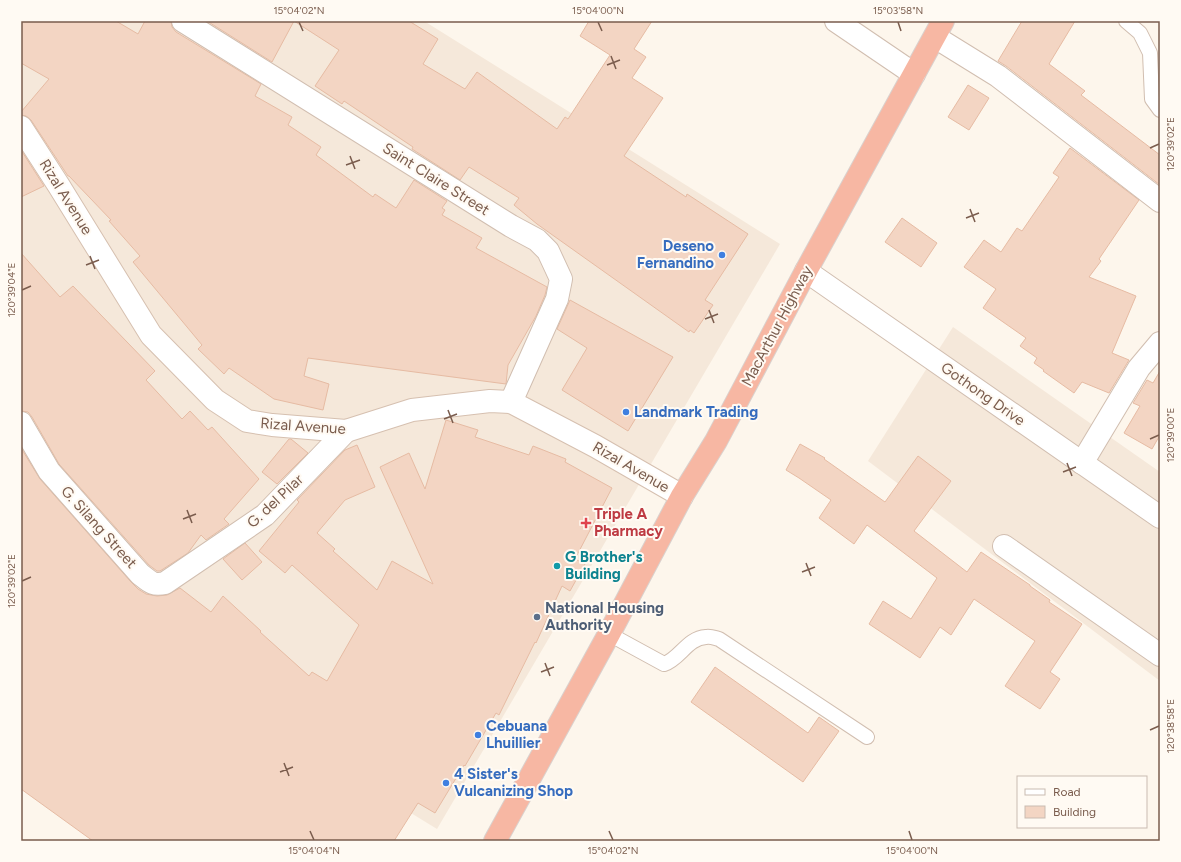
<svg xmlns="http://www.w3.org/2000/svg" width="1181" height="862" font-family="Figtree,sans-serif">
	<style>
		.residential { fill: #f5e8da }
		.building { fill: #f3d5c3; stroke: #e6bba3 }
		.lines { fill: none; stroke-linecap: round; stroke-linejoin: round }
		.lane-casing { stroke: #d1beb0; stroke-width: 16 }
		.street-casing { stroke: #d1beb0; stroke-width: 24 }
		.secondary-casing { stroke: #d6c0b0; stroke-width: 24 }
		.highway-casing { stroke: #dad1cd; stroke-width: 24 }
		.lane { stroke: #fff; stroke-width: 14 }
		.street { stroke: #fff; stroke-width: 22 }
		.secondary { stroke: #fff; stroke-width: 22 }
		.highway { stroke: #f7b7a3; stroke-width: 22 }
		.ticks { fill: none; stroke: #7a5c4d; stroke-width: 1.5 }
		.shop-dot { fill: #3f7fe0; stroke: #fffaf3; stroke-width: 1.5 }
		.health-dot { fill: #e0444e; stroke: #fffaf3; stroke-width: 1.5 }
		.culture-dot { fill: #0f9aa8; stroke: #fffaf3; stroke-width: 1.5 }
		.service-dot { fill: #5c6f8a; stroke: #fffaf3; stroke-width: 1.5 }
		.labels { text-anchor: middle; stroke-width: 4; stroke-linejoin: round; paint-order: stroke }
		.street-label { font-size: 15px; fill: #7a5c4d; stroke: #fffaf3 }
		.shop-label { font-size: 15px; font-weight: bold; fill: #366cbe; stroke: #fffaf3; text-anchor: start }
		.health-label { font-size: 15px; font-weight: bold; fill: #be3a42; stroke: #fffaf3; text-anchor: start }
		.culture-label { font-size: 15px; font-weight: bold; fill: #0d838f; stroke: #fffaf3; text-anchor: start }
		.service-label { font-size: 15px; font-weight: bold; fill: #4e5e75; stroke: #fffaf3; text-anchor: start }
		.neatline { fill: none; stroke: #7a5c4d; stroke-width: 1.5 }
		.ticks-label { font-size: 10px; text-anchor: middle; fill: #7a5c4d }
	</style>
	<rect width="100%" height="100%" fill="#fdf6ec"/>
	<g class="residential">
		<path d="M21,21H424L780,244L437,829L21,574Z"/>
		<path d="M953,327L1160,472V681L868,461Z"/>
	</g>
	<g class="building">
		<path d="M21,21H116L138,34L145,21H171L172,27L176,32L261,84L255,96L292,117L288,125L321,147L316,155L373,197L375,194L396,208L414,180L447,201L442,208L445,210L442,215L482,238L476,248L547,287L545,295L536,316L508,365L506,384L308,358L304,376L329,384L323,410L274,399L229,368L224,374L198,349L202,345L133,262L140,256L109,221L111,220L69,176H68L31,120L26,116L21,115V112L49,79L21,63Z"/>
		<path d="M207,21H409L438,39L423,64L465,89L477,72L557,129L565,117L568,119L610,55L580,36L589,21H652L634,49L646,57L632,78L663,98L624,156L686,197L687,194L748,234L705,300L713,305L694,333L690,330L689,332L537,224L514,205L519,198L469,167L460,180L412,149L413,147L344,101L342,104L315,86L339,50L294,21L272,62Z"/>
		<path d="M1022,21H1075L1049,64L1085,91L1081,95L1160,155V185L1006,66L998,61Z"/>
		<path d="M968,85L989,98L969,130L948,117Z"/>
		<path d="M1070,148L1139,200L1099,259L1101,261L1089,277L1136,296L1112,353L1129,360L1109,393L1082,382L1074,393L1043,371L1044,370L1034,363L1037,358L1020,346L1026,338L983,308L996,289L964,267L984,240L1001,252L1017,228L1022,231L1059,177L1053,173Z"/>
		<path d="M21,150L44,186L21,197Z"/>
		<path d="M902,218L937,243L921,267L885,242Z"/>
		<path d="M21,253L60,297L73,286L155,371L146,380L182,419L190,411L208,430L212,427L259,479L224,519L229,524L206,540L201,535L188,553L160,571H157L149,565L59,464L32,417L28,412L21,411Z"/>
		<path d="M570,300L673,357L628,431L562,390L587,348L557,329Z"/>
		<path d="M1160,371V435L1152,449L1124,433L1140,406L1133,403L1147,380L1153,383Z"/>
		<path d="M446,420L478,430L475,437L529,455L533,446L566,459L565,462L612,488L575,559L585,564L570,591L562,586L536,643L535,642L499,715L496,713L465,766L464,765L435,813L418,803L394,841H93L21,789V448L40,479L131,582L138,589L146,594L157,596L167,595L180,588L211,612L223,596L261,631L260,632L309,676L312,672L327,681L359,625L292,565L285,573L259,551L299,502L297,500L345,450L357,445L375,487L345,500L317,533L335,549L333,551L377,590L392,561L433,584L380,467L409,453L425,489Z"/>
		<path d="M289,439H291L308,453L277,484L262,472Z"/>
		<path d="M800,444L825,458L824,459L885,502L918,456L951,481L914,531L967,572L981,552L1030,585V586L1050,600L1049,602L1082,624L1050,672L1060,679L1040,709L1005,686L1035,641L974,599L951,635L940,627L920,658L869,624L883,601L911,619L937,578L867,525L854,544L819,518L831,500L799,478L786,470Z"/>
		<path d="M245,543L262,562L242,580L223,559Z"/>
		<path d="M715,667L808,733L819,717L839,731L803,782L691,702Z"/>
	</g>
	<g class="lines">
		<g class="lane-casing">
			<g id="lane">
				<path d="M1126,21L1140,33L1150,53L1152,99L1160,110"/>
				<path d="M609,634L664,664C680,659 687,638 706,637C710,636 715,638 719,639L867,737"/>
			</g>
		</g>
		<g class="street-casing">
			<g id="street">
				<path d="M183,21L511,226L537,240L548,251L561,279L557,299L511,402"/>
				<path d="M836,21L914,74"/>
				<path d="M935,37L998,76L1160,201"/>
				<path d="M806,271L1160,517"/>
				<path d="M21,423L49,471L140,574C149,581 152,586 165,583L265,515L346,431"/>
				<path d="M1082,463L1139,368L1160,343"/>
				<path d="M1004,546L1160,655"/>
			</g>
		</g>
		<g class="secondary-casing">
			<path id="secondary" d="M21,127L59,186L151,335L215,400L247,421L272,425L346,431L412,410L490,401L511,402L595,446L682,496"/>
		</g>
		<g class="highway-casing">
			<path id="highway" d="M495,841L609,634L682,496L716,441L806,271L943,21"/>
		</g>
		<use href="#lane" class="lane"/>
		<use href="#street" class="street"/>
		<use href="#secondary" class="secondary"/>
		<use href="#highway" class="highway"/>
	</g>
	<path class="ticks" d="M299,22L303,31M598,22L602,31M898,22L901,31M611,56L616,69M607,65L620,60M1150,148L1159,144M350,156L355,169M346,165L360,160M970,209L975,222M966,218L979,213M90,256L95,269M86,265L99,260M22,290L31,286M709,310L714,323M705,319L718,314M448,410L453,423M444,419L457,414M1150,439L1159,435M1067,463L1072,476M1063,472L1076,467M187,510L192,523M183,519L196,514M806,563L811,576M802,572L815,567M22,581L31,577M545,663L550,676M541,672L554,667M1150,730L1159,726M284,763L289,776M280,772L293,767M310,831L314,840M609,831L613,840M909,831L912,840"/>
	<g class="shop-dot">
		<circle cx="722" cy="255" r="4"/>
		<circle cx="626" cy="412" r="4"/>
		<circle cx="478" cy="735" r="4"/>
		<circle cx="446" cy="783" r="4"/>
	</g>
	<path class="health-dot" d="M584 517h4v4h4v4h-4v4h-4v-4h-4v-4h4z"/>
	<circle class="culture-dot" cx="557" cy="566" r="4"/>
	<circle class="service-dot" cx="537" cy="617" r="4"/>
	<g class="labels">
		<g class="street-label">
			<text transform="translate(436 179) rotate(32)" y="5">Saint Claire Street</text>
			<text transform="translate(66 197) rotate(58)" y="5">Rizal Avenue</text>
			<text transform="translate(777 326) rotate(-62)" y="5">MacArthur Highway</text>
			<text transform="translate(983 394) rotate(35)" y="5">Gothong Drive</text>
			<text transform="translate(303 426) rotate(4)" y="5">Rizal Avenue</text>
			<text transform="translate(631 467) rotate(30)" y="5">Rizal Avenue</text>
			<text transform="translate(275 501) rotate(-43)" y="5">G. del Pilar</text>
			<text transform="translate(99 527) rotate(48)" y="5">G. Silang Street</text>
		</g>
		<g class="shop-label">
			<text x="714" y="251" text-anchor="end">Deseno<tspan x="714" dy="17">Fernandino</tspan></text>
			<text x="634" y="417">Landmark Trading</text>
			<text x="486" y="731">Cebuana<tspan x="486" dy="17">Lhuillier</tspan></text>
			<text x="454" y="779">4 Sister's<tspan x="454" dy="17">Vulcanizing Shop</tspan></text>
		</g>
		<g class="health-label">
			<text x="594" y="519">Triple A<tspan x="594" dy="17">Pharmacy</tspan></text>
		</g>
		<g class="culture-label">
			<text x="565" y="562">G Brother's<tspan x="565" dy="17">Building</tspan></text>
		</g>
		<g class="service-label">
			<text x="545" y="613">National Housing<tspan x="545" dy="17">Authority</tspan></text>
		</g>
	</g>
	<rect width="1181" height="862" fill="none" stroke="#fffaf3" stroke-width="44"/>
	<rect x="1017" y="776" width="130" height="52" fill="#fffaf3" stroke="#cabbb1"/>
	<rect x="1025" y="789" width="20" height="6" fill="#ffffff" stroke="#cabbb1"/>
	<text x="1053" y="796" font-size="12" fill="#7a5c4d">Road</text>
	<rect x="1025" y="806" width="20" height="12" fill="#f3d5c3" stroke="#cabbb1"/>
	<text x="1053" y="816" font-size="12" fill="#7a5c4d">Building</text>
	<rect x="22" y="22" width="1137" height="818" class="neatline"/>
	<g class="ticks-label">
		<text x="299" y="14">15°04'02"N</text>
		<text x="598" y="14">15°04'00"N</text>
		<text x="898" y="14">15°03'58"N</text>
		<text transform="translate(1170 144) rotate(-90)" y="4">120°39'02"E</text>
		<text transform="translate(11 290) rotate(-90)" y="4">120°39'04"E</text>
		<text transform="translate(1170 435) rotate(-90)" y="4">120°39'00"E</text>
		<text transform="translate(11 581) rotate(-90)" y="4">120°39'02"E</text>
		<text transform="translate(1170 726) rotate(-90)" y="4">120°38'58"E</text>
		<text x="314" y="854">15°04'04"N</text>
		<text x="613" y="854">15°04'02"N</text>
		<text x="912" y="854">15°04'00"N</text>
	</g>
</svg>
